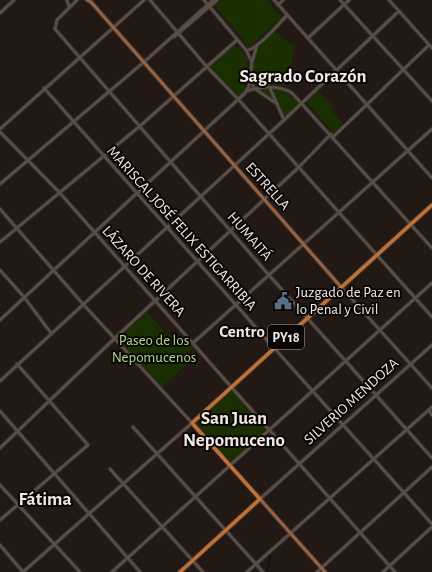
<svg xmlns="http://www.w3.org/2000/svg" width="432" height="572" font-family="'Alegreya Sans',sans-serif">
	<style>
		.green { fill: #1a2f00 }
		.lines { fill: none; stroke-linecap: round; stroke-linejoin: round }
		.stream { stroke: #00061b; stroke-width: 1 }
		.minor-casing { stroke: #39332f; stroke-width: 4.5 }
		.major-casing { stroke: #39332f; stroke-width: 5 }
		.highway-casing { stroke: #39332f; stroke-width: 5.5 }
		.minor { stroke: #5a4e49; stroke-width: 2.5 }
		.major { stroke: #99623c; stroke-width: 3 }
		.highway { stroke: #c37033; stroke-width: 3.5 }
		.labels { text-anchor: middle; stroke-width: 4; stroke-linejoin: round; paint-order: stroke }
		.shield { fill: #090604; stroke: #aaa5a2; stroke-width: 1 }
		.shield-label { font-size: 14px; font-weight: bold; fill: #efe9e5 }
		.street-label { font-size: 15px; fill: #efe9e5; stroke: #090604 }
		.poi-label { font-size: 15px; fill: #efe9e5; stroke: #090604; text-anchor: start }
		.park-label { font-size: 15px; fill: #afdd85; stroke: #090604 }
		.quarter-label { font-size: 17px; font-weight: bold; fill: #efe9e5; stroke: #090604 }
		.district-label { font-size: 19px; font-weight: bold; fill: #efe9e5; stroke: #090604 }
	</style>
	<rect width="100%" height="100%" fill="#231914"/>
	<g class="green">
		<path d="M221,0H267L282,18L249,47L215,6Z"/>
		<path d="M274,30L295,48L286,86L252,84L249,80L258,44Z"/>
		<path d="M234,44L247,57L248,61L245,89L237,97L210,67Z"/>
		<path d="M259,87L288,90L301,103L284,120L277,104L256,89Z"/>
		<path d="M318,91L334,106L331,109L343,124L334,133L306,102Z"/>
		<path d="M147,312L168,336H174V341L178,339L181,344L180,346L184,347L190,342L194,347L187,353L192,359L162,387L118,339Z"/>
		<path d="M232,387L268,429L229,464L193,423Z"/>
	</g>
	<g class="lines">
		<path class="stream" d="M267,572L271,551"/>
		<g class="minor-casing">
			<g id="minor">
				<path d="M67,0L69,7"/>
				<path d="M77,0L57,20L55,29L268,274L432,458"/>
				<path d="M150,0L207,67L238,99L432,317"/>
				<path d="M204,0L246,50L252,62"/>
				<path d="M274,0L432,178"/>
				<path d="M340,0L432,101"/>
				<path d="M389,0L432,48"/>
				<path d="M278,5L283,0"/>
				<path d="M0,13L14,0"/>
				<path d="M174,37L217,0"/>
				<path d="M308,38L349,0"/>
				<path d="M247,50C257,50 280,23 287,15"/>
				<path d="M250,80L254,88L277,104"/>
				<path d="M44,88L274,348L432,524"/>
				<path d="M270,88L284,120"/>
				<path d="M247,91C260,86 280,85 292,93L432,248"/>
				<path d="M0,129L144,0"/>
				<path d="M0,132L59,192L395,572"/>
				<path d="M333,137L429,45"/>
				<path d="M0,184L144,62L213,0"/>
				<path d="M0,209L83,304L192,423L23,572"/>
				<path d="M0,242L140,126L237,40"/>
				<path d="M0,270L24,297L51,333"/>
				<path d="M341,287L432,388"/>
				<path d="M0,320L245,93L249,86L252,62L257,45"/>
				<path d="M193,343L432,129"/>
				<path d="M0,381L284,120L399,11"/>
				<path d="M429,410L432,415"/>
				<path d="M0,411L140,572"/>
				<path d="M133,427L263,572"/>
				<path d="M0,448L114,339L299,167L331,134"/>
				<path d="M110,469L203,572"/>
				<path d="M0,485L80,572"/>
				<path d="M260,499L432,345"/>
				<path d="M0,520L88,445L17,364"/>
				<path d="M0,545L23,572"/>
				<path d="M112,572L432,283"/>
				<path d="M247,572L432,407"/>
				<path d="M317,572L432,467"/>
				<path d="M383,572L432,527"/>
			</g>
		</g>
		<g class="major-casing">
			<g id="major">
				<path d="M87,0L91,2L341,287"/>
				<path d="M260,499L325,572"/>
			</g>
		</g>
		<g class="highway-casing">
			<path id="highway" d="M180,572L260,499L192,423L432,205"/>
		</g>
		<use href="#minor" class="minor"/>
		<use href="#major" class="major"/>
		<use href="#highway" class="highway"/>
	</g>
	<defs>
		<g id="civic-bare" transform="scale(1.38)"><path d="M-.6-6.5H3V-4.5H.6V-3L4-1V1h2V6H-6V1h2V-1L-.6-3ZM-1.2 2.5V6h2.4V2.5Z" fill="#5c6f8a" stroke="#090604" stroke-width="2.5" paint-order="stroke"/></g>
	</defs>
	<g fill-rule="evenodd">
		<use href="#civic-bare" x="283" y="301"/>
	</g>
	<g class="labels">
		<rect class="shield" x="268" y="325" width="36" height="24" rx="3"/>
		<g class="shield-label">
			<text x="286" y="342">PY18</text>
		</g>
		<g class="street-label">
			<text transform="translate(268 186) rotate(48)" y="5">ESTRELLA</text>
			<text transform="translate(182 228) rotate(48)" y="5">MARISCAL JOSÉ FELIX ESTIGARRIBIA</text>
			<text transform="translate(250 236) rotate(49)" y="5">HUMAITÁ</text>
			<text transform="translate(144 271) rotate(48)" y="5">LÁZARO DE RIVERA</text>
			<text transform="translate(351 401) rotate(-42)" y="5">SILVERIO MENDOZA</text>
		</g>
		<g class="poi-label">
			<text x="296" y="297">Juzgado de Paz en<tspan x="296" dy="17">lo Penal y Civil</tspan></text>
		</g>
		<g class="park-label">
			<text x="154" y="345">Paseo de los<tspan x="154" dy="17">Nepomucenos</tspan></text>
		</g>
		<g class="quarter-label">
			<text x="242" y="337">Centro</text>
		</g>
		<g class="district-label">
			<text x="303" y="82">Sagrado Corazón</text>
			<text x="234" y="424">San Juan<tspan x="234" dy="22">Nepomuceno</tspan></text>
			<text x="45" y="505">Fátima</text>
		</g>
	</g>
</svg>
